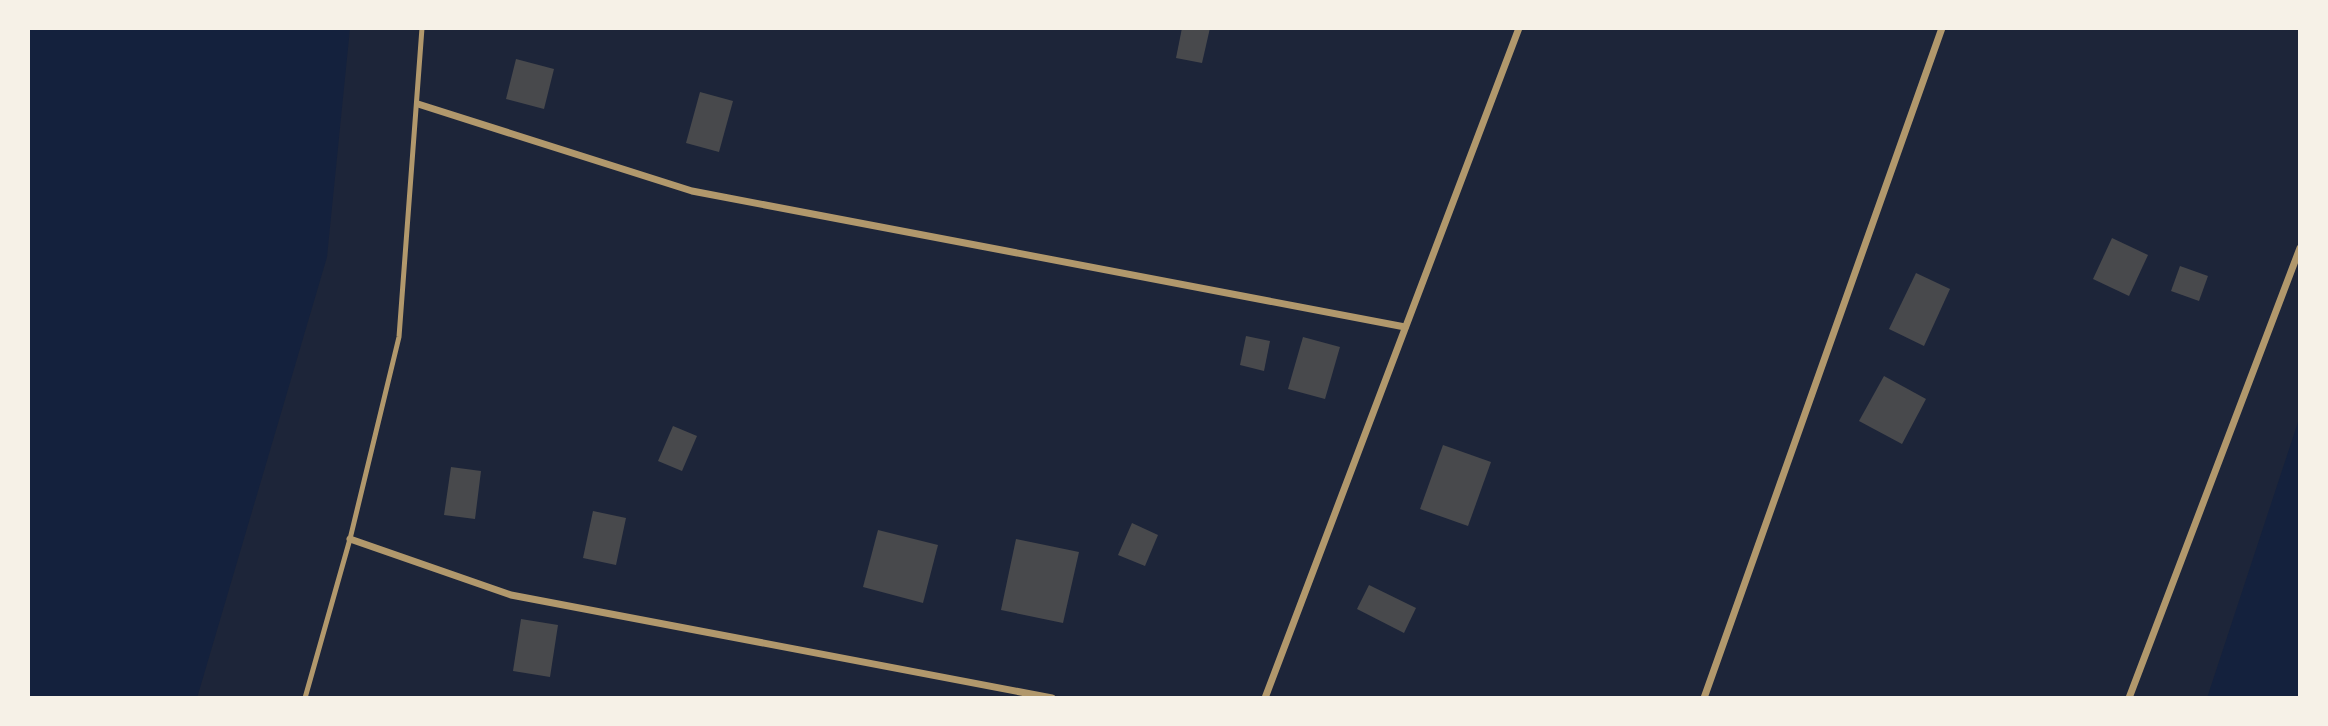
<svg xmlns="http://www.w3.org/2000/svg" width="2328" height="726" font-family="'IBM Plex Sans',sans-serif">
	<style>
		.green { fill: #1d2539 }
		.building { fill: #48494c }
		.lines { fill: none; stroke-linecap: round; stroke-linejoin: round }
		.service { stroke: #b1986c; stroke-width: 5 }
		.minor { stroke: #b1986c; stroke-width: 7 }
	</style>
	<rect width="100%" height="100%" fill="#14213d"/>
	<path class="green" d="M350,28H2300V416L2207,698H197L327,257Z"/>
	<g class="building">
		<path d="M1182,28H1210L1202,63L1176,58Z"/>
		<path d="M516,59L554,69L544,109L506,99Z"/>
		<path d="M700,92L733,101L719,152L686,143Z"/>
		<path d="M2112,238L2148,255L2129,296L2093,279Z"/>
		<path d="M2180,266L2208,276L2199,301L2171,291Z"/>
		<path d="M1916,273L1950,289L1924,346L1889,329Z"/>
		<path d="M1246,336L1270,341L1264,371L1240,365Z"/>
		<path d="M1303,337L1340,347L1325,399L1288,389Z"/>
		<path d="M1884,376L1926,399L1902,444L1859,421Z"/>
		<path d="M673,426L697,436L682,471L658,461Z"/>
		<path d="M1443,445L1491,462L1468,526L1420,509Z"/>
		<path d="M451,467L481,471L475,519L444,515Z"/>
		<path d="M593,511L626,518L616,565L583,558Z"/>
		<path d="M1132,523L1158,535L1145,566L1118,555Z"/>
		<path d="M878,530L938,545L923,603L863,587Z"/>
		<path d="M1016,539L1079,552L1063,623L1001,610Z"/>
		<path d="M1369,585L1416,608L1404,633L1357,609Z"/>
		<path d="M521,619L558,625L550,677L513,671Z"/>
	</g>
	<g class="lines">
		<path class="service" d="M305,698L350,539L399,337L422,28"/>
		<g class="minor">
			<path d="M418,104L692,191L1405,327"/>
			<path d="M350,539L511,595L1052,698"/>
			<path d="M1265,698L1519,28"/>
			<path d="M1704,698L1942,28"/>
			<path d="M2129,698L2300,248"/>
		</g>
	</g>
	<rect width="2328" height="726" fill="none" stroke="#f6f1e7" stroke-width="60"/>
</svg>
